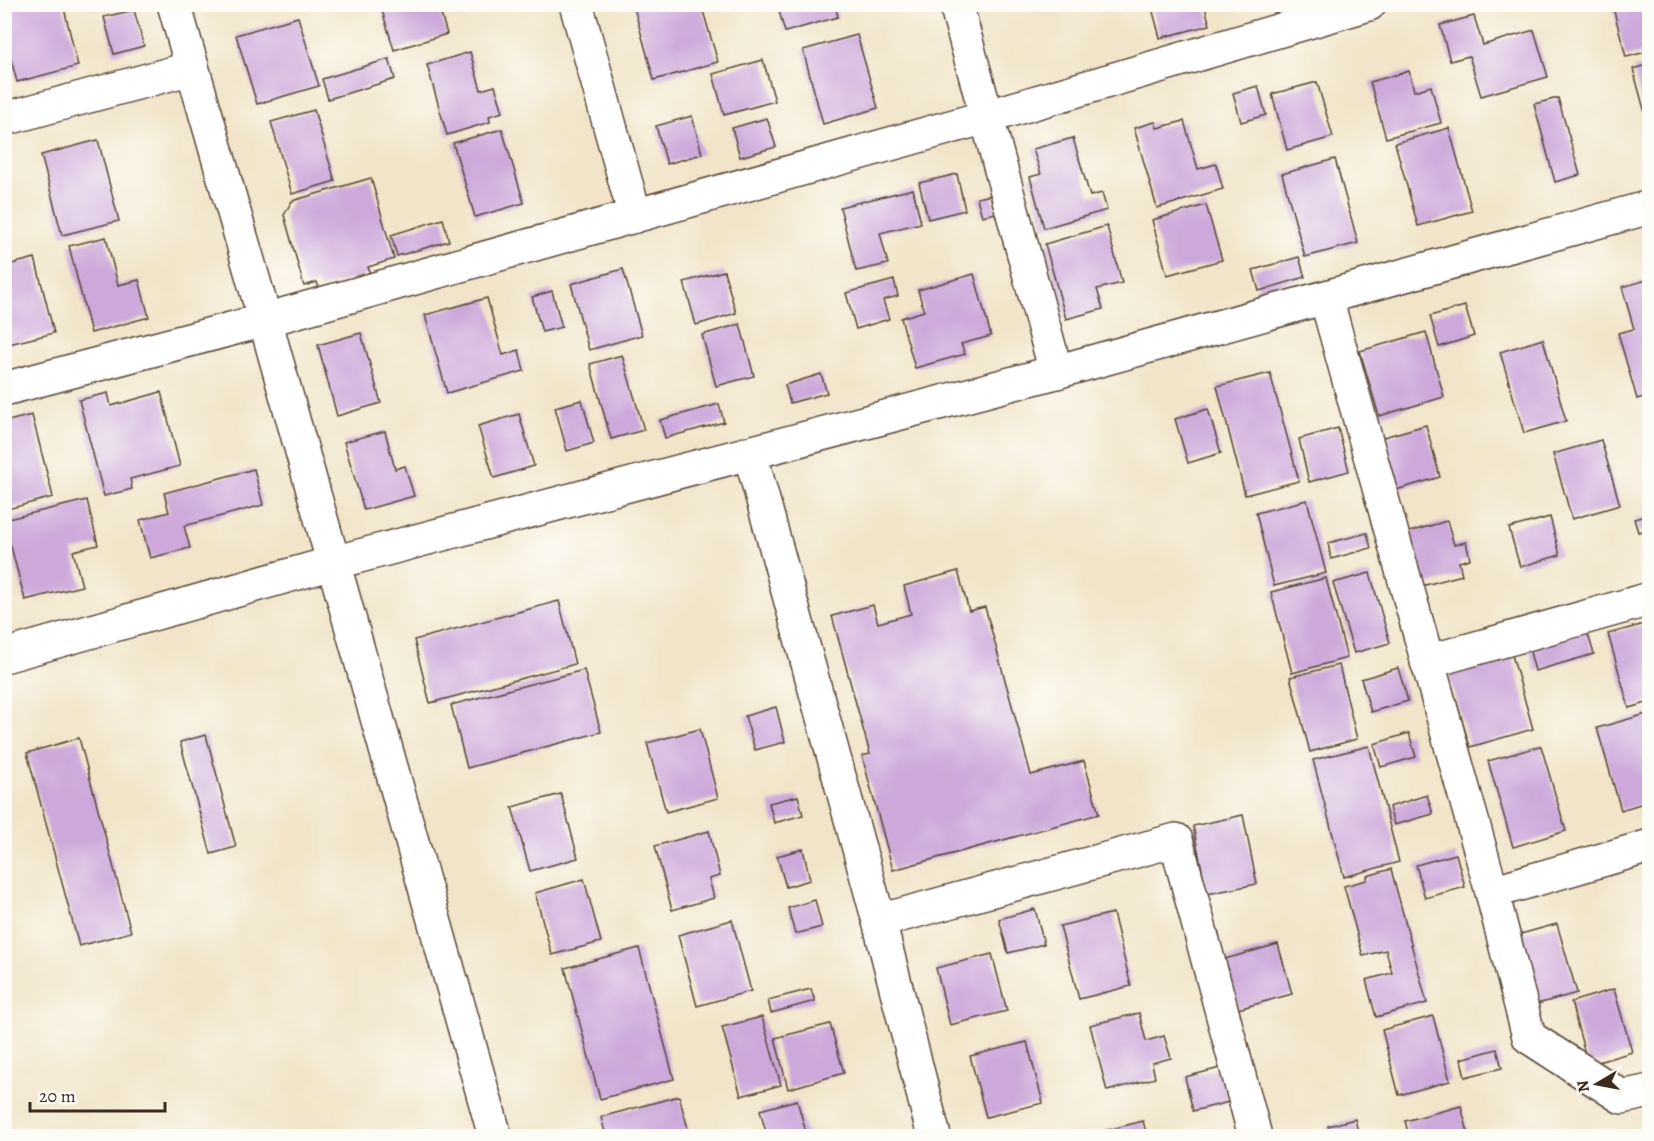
<svg xmlns="http://www.w3.org/2000/svg" width="1654" height="1141" font-family="Alegreya,serif">
	<style>
		.building { fill: #cca9da }
		.lines { fill: none; stroke-linecap: round; stroke-linejoin: round }
		.minor-casing { stroke: #564638; stroke-width: 36 }
		.tertiary-casing { stroke: #564638; stroke-width: 36 }
		.minor { stroke: #fff; stroke-width: 33 }
		.tertiary { stroke: #fff; stroke-width: 33 }
	</style>
	<rect width="100%" height="100%" fill="#fdfcf7"/>
	<filter id="ink" filterUnits="userSpaceOnUse"><feTurbulence type="fractalNoise" baseFrequency=".0167" numOctaves="2"/><feDisplacementMap in="SourceGraphic" scale="12" xChannelSelector="R" yChannelSelector="G"/><feConvolveMatrix kernelMatrix="1 2 1 2 8 2 1 2 1" color-interpolation-filters="sRGB"/></filter>
	<filter id="wash" filterUnits="userSpaceOnUse"><feTurbulence type="fractalNoise" baseFrequency=".008" numOctaves="4" result="noise"/><feDisplacementMap in="SourceGraphic" scale="24" xChannelSelector="R" yChannelSelector="G"/><feGaussianBlur stdDeviation="1.35" result="paint"/><feColorMatrix in="noise" values="0 0 0 0 0 0 0 0 0 0 0 0 0 0 0 0 0 1.4 0 .05"/><feComposite in="paint" operator="in"/></filter>
	<g filter="url(#wash)">
		<rect width="100%" height="100%" fill="#f1e4c8"/>
		<g id="blocks">
			<g class="building">
				<path d="M4,4H63L78,66L17,82L4,33Z"/>
				<path d="M88,4H104L105,5L89,9Z"/>
				<path d="M380,4H438L447,34L394,50Z"/>
				<path d="M633,4H701L718,62L654,80Z"/>
				<path d="M777,4H835L838,17L785,32Z"/>
				<path d="M1151,4H1204L1210,25L1160,38Z"/>
				<path d="M1612,4H1650V51L1626,57Z"/>
				<path d="M134,10L144,46L114,54L104,17Z"/>
				<path d="M1474,16L1483,45L1534,30L1548,77L1481,96L1469,56L1450,61L1440,25Z"/>
				<path d="M298,17L319,86L257,104L236,35Z"/>
				<path d="M857,35L878,108L823,124L803,50Z"/>
				<path d="M470,52L481,90L495,86L503,112L489,116L490,122L447,135L427,65Z"/>
				<path d="M389,59L395,79L328,99L322,79Z"/>
				<path d="M763,60L775,101L724,115L713,74Z"/>
				<path d="M1650,64V128H1649L1633,69Z"/>
				<path d="M1409,71L1414,91L1431,86L1441,123L1386,138L1370,82Z"/>
				<path d="M1317,82L1333,137L1287,150L1272,94Z"/>
				<path d="M1258,86L1266,115L1241,122L1233,93Z"/>
				<path d="M1558,98L1580,175L1555,182L1534,104Z"/>
				<path d="M314,110L335,181L292,194L271,122Z"/>
				<path d="M692,116L702,154L667,164L656,126Z"/>
				<path d="M767,118L776,147L740,157L732,128Z"/>
				<path d="M1184,121L1198,169L1216,164L1223,189L1157,208L1134,128L1155,122L1157,128Z"/>
				<path d="M1449,128L1472,211L1418,226L1395,143Z"/>
				<path d="M502,129L524,203L475,217L453,143Z"/>
				<path d="M1073,138L1090,196L1102,193L1107,210L1044,228L1030,177L1041,174L1033,149Z"/>
				<path d="M98,140L119,221L62,235L41,155Z"/>
				<path d="M1335,159L1358,243L1305,257L1282,174Z"/>
				<path d="M957,174L965,210L928,219L919,183Z"/>
				<path d="M371,178L394,259L368,267L370,274L319,288L317,282L304,286L284,215L292,201Z"/>
				<path d="M913,189L921,223L880,233L888,264L856,271L840,207Z"/>
				<path d="M992,195L996,213L982,216L977,198Z"/>
				<path d="M1206,205L1222,260L1167,275L1152,220Z"/>
				<path d="M443,219L449,241L397,256L391,235Z"/>
				<path d="M1107,226L1122,283L1097,289L1103,309L1066,319L1045,244Z"/>
				<path d="M106,237L118,285L139,280L149,317L91,333L69,246Z"/>
				<path d="M1299,257L1305,277L1259,291L1253,270Z"/>
				<path d="M35,258L54,333L5,345L4,266Z"/>
				<path d="M623,269L642,335L589,350L571,284Z"/>
				<path d="M724,271L736,313L696,325L684,282Z"/>
				<path d="M974,274L991,336L961,344L965,354L915,368L901,318L924,311L918,290Z"/>
				<path d="M1650,279V395L1637,399L1618,333L1634,329L1622,287Z"/>
				<path d="M894,280L898,296L883,300L889,319L856,329L846,293Z"/>
				<path d="M552,291L562,327L542,332L532,297Z"/>
				<path d="M487,298L503,355L519,350L524,371L447,393L425,315Z"/>
				<path d="M1465,306L1474,336L1439,347L1430,316Z"/>
				<path d="M740,324L754,376L716,386L702,335Z"/>
				<path d="M1426,332L1444,397L1379,416L1360,351Z"/>
				<path d="M361,333L381,403L337,416L318,345Z"/>
				<path d="M1543,339L1566,421L1524,433L1500,352Z"/>
				<path d="M622,355L644,430L611,439L590,364Z"/>
				<path d="M1270,373L1299,481L1245,495L1217,386Z"/>
				<path d="M821,374L827,393L790,403L785,385Z"/>
				<path d="M161,392L180,466L130,479L132,489L104,496L79,400L108,393L111,406Z"/>
				<path d="M582,400L594,443L567,451L555,407Z"/>
				<path d="M719,404L724,422L665,438L660,420Z"/>
				<path d="M1208,409L1221,453L1188,463L1175,419Z"/>
				<path d="M519,414L534,466L494,478L478,426Z"/>
				<path d="M32,415L53,497L4,510V422Z"/>
				<path d="M1426,425L1440,477L1396,490L1380,438Z"/>
				<path d="M1338,428L1349,471L1309,482L1299,439Z"/>
				<path d="M385,431L395,469L405,466L414,496L364,510L344,442Z"/>
				<path d="M1601,440L1620,505L1572,519L1553,454Z"/>
				<path d="M254,469L263,505L184,526L190,548L150,558L140,520L169,512L164,493Z"/>
				<path d="M87,500L98,545L73,551L82,586L25,600L4,520Z"/>
				<path d="M1307,500L1326,573L1274,586L1256,513Z"/>
				<path d="M1650,504V529L1638,532L1634,519L1649,515L1646,505Z"/>
				<path d="M1550,517L1560,555L1520,567L1509,528Z"/>
				<path d="M1447,521L1454,545L1466,542L1470,559L1459,562L1462,575L1418,587L1402,534Z"/>
				<path d="M1367,533L1371,548L1331,559L1328,543Z"/>
				<path d="M958,571L969,611L985,607L1031,775L1084,761L1099,814L893,870L862,756L870,754L832,616L873,605L878,623L911,614L904,586Z"/>
				<path d="M1370,573L1390,643L1354,653L1333,583Z"/>
				<path d="M1326,578L1347,658L1292,673L1271,592Z"/>
				<path d="M4,595L10,617L4,618Z"/>
				<path d="M559,601L575,664L430,703L414,640Z"/>
				<path d="M1648,623L1650,628V702L1629,708L1608,634Z"/>
				<path d="M1587,631L1594,654L1535,671L1529,648Z"/>
				<path d="M1512,655L1533,729L1470,747L1448,673Z"/>
				<path d="M1339,665L1357,739L1310,752L1290,677Z"/>
				<path d="M1398,668L1408,701L1371,712L1361,679Z"/>
				<path d="M584,670L601,732L467,768L451,705Z"/>
				<path d="M776,707L785,742L755,750L745,716Z"/>
				<path d="M1650,713V801L1621,810L1597,728Z"/>
				<path d="M700,729L718,798L666,812L647,743Z"/>
				<path d="M1409,733L1416,757L1381,767L1374,744Z"/>
				<path d="M206,735L236,847L211,854L180,742Z"/>
				<path d="M79,738L131,932L79,946L27,753Z"/>
				<path d="M1369,746L1399,862L1344,877L1313,760Z"/>
				<path d="M1541,746L1566,831L1513,847L1488,761Z"/>
				<path d="M561,794L578,858L530,871L512,807Z"/>
				<path d="M1427,795L1433,814L1394,825L1389,807Z"/>
				<path d="M798,796L803,815L774,823L769,803Z"/>
				<path d="M1243,815L1257,884L1207,894L1193,826Z"/>
				<path d="M709,831L720,876L709,879L714,898L672,910L655,846Z"/>
				<path d="M803,849L810,880L786,887L777,856Z"/>
				<path d="M1456,854L1465,887L1425,898L1416,865Z"/>
				<path d="M1391,869L1427,1003L1376,1017L1366,980L1392,973L1386,950L1363,956L1344,886L1367,880V876Z"/>
				<path d="M584,879L601,942L552,955L535,893Z"/>
				<path d="M815,900L822,927L795,934L788,908Z"/>
				<path d="M1035,909L1044,944L1008,953L999,919Z"/>
				<path d="M1113,913L1131,986L1079,999L1060,926Z"/>
				<path d="M732,920L751,991L697,1006L678,935Z"/>
				<path d="M1557,924L1577,993L1537,1004L1517,935Z"/>
				<path d="M1278,944L1292,994L1238,1009L1225,959Z"/>
				<path d="M639,948L674,1079L600,1099L565,968Z"/>
				<path d="M992,954L1007,1011L950,1025L936,968Z"/>
				<path d="M811,989L815,1001L771,1013L768,1000Z"/>
				<path d="M1614,989L1632,1052L1588,1065L1571,1002Z"/>
				<path d="M1139,1013L1146,1041L1164,1036L1171,1058L1152,1063L1155,1078L1107,1091L1090,1025Z"/>
				<path d="M1433,1016L1450,1081L1399,1095L1382,1030Z"/>
				<path d="M762,1017L781,1085L741,1096L722,1027Z"/>
				<path d="M830,1024L844,1073L788,1089L775,1038Z"/>
				<path d="M1027,1042L1043,1103L986,1117L970,1056Z"/>
				<path d="M1497,1049L1502,1068L1465,1077L1461,1059Z"/>
				<path d="M1220,1068L1229,1102L1193,1111L1185,1077Z"/>
				<path d="M679,1096L690,1136H606L601,1117Z"/>
				<path d="M797,1100L807,1136H767L760,1110Z"/>
				<path d="M1461,1106L1469,1136H1409L1405,1121Z"/>
				<path d="M1355,1119L1359,1136H1331L1328,1126Z"/>
				<path d="M1143,1121L1147,1136H1092V1134Z"/>
				<path d="M994,1132L995,1136H980Z"/>
			</g>
		</g>
	</g>
	<g filter="url(#ink)">
		<use href="#blocks" fill-opacity="0" stroke="#564638" stroke-width="1.5"/>
		<g class="lines">
			<g class="minor-casing">
				<g id="minor">
					<path d="M576,4L635,216"/>
					<path d="M956,4L1056,372"/>
					<path d="M4,119L192,68"/>
					<path d="M1326,298L1492,892L1529,1037L1622,1097L1650,1091"/>
					<path d="M4,389L265,320L986,117L1369,4"/>
					<path d="M750,453L879,921"/>
					<path d="M4,656L333,563L1056,372L1650,207"/>
					<path d="M1427,662L1650,599"/>
					<path d="M1492,892L1650,846"/>
					<path d="M934,1136L879,921L1176,840L1255,1136"/>
				</g>
			</g>
			<g class="tertiary-casing">
				<path id="tertiary" d="M174,4L265,320L495,1136"/>
			</g>
			<use href="#minor" class="minor"/>
			<use href="#tertiary" class="tertiary"/>
		</g>
	</g>
	<rect width="1654" height="1141" fill="none" stroke="#fdfcf7" stroke-width="24"/>
	<g transform="translate(1597 1084) rotate(260)" stroke="#fdfcf7" stroke-width="4.5" paint-order="stroke">
	<path d="M0-4.5L10 22L0 15L-10 22Z" fill="#3b2a1e"/>
	<text y="-9" font-size="16" font-weight="bold" text-anchor="middle" fill="#3b2a1e">N</text>
	</g>
	<path d="M30 1102v9h135v-9" fill="none" stroke="#3b2a1e" stroke-width="3"/>
	<text x="39" y="1102" font-size="18" fill="#3b2a1e" stroke="#fdfcf7" stroke-width="4.5" paint-order="stroke">20 m</text>
</svg>
